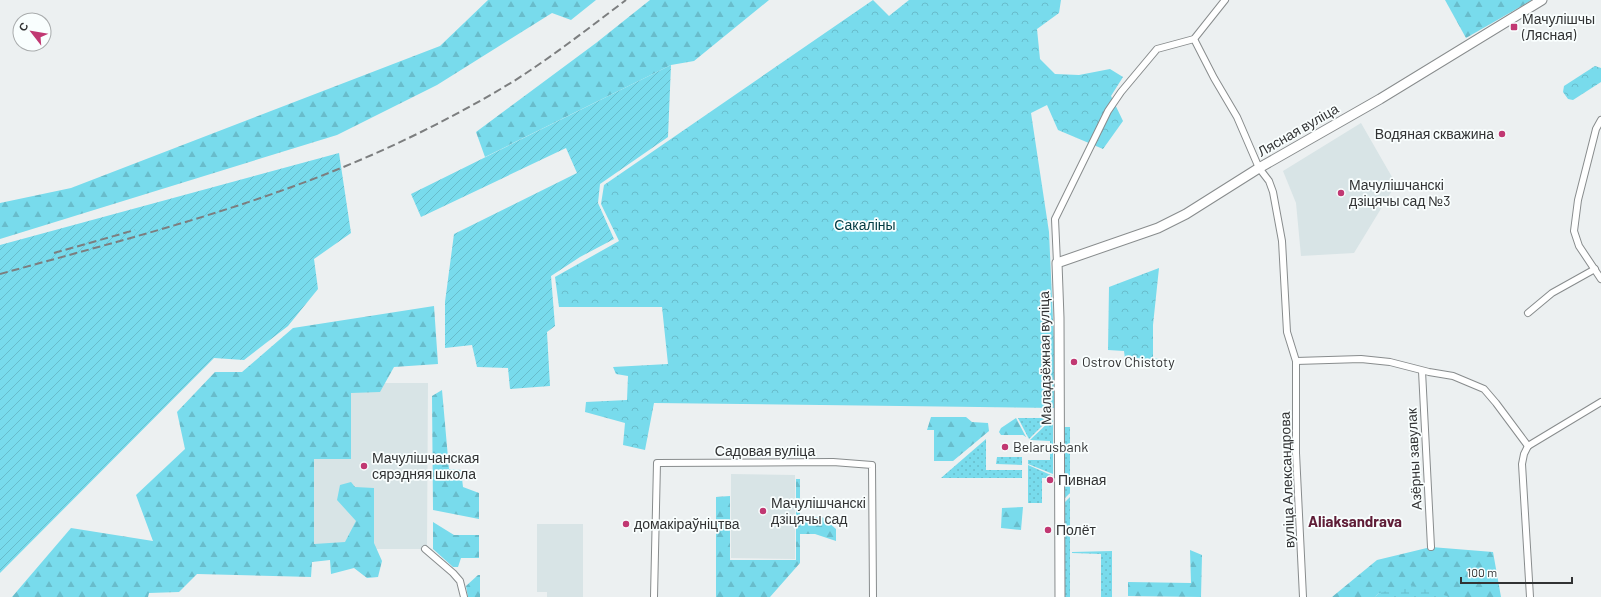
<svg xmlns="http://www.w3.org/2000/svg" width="1601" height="597" font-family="Barlow,sans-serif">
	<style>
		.built { fill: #d8e4e6 }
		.grass { fill: url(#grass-dots) }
		.forest { fill: url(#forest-firs) }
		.wetland { fill: url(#wetland-marsh) }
		.park { fill: url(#park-crowns) }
		.garden { fill: url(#garden-furrows) }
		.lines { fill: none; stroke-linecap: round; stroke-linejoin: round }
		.minor-casing { stroke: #888c8d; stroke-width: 8 }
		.secondary-casing { stroke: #888c8d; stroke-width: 11 }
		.minor { stroke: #fff; stroke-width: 6 }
		.secondary { stroke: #fff; stroke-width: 9 }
		.rail { stroke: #7c7e7f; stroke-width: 2; stroke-dasharray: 8 4; stroke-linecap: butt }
		.poi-dot { fill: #c13872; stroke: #f9fefe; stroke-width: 1.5 }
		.labels { text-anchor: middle; stroke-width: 3.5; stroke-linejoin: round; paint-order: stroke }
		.poi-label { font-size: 14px; fill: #313233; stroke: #f9fefe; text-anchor: start }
		.street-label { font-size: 14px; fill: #313233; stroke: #f9fefe }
		.park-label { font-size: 14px; fill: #003941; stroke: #f9fefe }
		.neighbourhood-label { font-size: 15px; font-weight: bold; fill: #5f1d37; stroke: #f9fefe }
	</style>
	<defs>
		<pattern id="grass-dots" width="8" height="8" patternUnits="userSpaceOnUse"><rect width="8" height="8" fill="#78dbec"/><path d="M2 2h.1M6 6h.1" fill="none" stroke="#68bccb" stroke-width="1.8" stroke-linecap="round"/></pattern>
		<pattern id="forest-firs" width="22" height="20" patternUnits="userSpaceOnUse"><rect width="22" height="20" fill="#78dbec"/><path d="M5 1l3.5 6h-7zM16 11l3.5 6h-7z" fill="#68bccb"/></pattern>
		<pattern id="wetland-marsh" width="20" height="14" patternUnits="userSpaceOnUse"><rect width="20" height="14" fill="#78dbec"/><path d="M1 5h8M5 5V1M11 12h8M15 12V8" fill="none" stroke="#68bccb"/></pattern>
		<pattern id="park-crowns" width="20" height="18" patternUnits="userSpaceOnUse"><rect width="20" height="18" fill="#78dbec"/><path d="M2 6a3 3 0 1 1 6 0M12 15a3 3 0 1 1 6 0" fill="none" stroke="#68bccb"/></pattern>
		<pattern id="garden-furrows" width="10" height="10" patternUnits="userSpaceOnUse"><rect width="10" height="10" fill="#78dbec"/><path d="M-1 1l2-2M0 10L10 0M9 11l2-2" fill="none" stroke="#68bccb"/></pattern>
	</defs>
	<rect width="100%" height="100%" fill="#ecf0f1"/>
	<g class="built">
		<path d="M1361,123L1396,184L1354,253L1301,256L1296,203L1283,171Z"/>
		<path d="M301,383H428L427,549H300Z"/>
		<path d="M731,474L795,475V559L731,558Z"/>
		<path d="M537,524H583V597H547V592H537Z"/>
	</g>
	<g class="grass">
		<path d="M1018,418H1050L1029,439Z"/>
		<path d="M1053,418V474L1028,464V460H1050V441L1030,440Z"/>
		<path d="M1062,427H1070V493L1062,501Z"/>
		<path d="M986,439V470H1022V478H941Z"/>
		<path d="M997,457H1022V465L996,464Z"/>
		<path d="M1028,465L1053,476V478H1042V503H1028Z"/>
		<path d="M1070,497V597H1062V505Z"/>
		<path d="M1112,551V597H1101V554L1072,553V552Z"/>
	</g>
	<g class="forest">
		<path d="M488,0H596L571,20L552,13L437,85L337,135L0,239V203L71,188L440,46Z"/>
		<path d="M650,0H769L694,61L671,65L485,157L476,132L596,43Z"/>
		<path d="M1445,0H1532L1466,38Z"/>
		<path d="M434,306L438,364L394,367L380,392L351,393V459H314V544L345,542L356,521L337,500L340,485L351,482L355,487L374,488V543L382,561L378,577L367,578L354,568L331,574L330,560L312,562L311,577L197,574L179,592L149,593L148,597H12L71,528L153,541L136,495L185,449L177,412L215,372H242L293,328Z"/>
		<path d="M442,390L449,469L461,470L463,487L479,493V519L433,510L432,396Z"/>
		<path d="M931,417H966L972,422L988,423L989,431L953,461H934V430H927Z"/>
		<path d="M1016,418L1026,437L1023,435H1001L999,432L1001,428Z"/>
		<path d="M796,479H800V517H822L836,529V541L815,534H800V563L770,597H716V497L730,496V560H796Z"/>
		<path d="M1023,507L1021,530L1001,528L1002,508Z"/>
		<path d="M433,522L454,535H479V558H461L458,567H453L433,549Z"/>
		<path d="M1431,547L1493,552L1501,597H1448L1379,593L1375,597H1332L1377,560Z"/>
		<path d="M1190,550L1202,555L1201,597L1128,596V582L1191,583Z"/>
		<path d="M478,575H480V597H468L466,586Z"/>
	</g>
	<path class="wetland" d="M1410,585L1447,596L1448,597H1375L1379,593Z"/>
	<g class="park">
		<path d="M873,0L889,16L909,0H1061L1059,13L1037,29L1040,59L1055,74L1079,75L1110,69L1123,77L1111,96L1123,121L1103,149L1058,130L1047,105L1031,113L1049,232L1057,408L654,403L645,450L623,445L625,423L585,412L586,402L627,400L628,376L616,374L613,367L668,364L662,307H559L555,277L619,241L601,204L604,185Z"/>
		<path d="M1595,66L1601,68V82L1573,100L1568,99L1563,92L1564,86Z"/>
		<path d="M1159,268L1153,325V358L1159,359L1158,366L1144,367L1143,358L1125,359L1124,351L1108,350L1109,287Z"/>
	</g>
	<g class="garden">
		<path d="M671,65L668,137L600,184L598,203L614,239L580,257L551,276L555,326L547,332L550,386L510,389L508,368L477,367L472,345L445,348V302L454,234L577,173L566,148L421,217L411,194Z"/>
		<path d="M339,153L351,233L314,259L318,289L288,326L244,360L214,358L0,573V245Z"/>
	</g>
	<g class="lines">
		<g class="minor-casing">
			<g id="minor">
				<path d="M1194,39L1214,78L1237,117L1259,168L1269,181L1273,192L1282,241L1287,332L1296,361V453L1303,597"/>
				<path d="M1601,120L1596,129L1578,200L1574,231L1579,246L1601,279"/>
				<path d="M1057,263L1055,219L1108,111L1121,92L1157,49L1194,39L1225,0"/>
				<path d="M1528,313L1552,293L1595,269"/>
				<path d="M1296,361L1361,359L1390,362L1429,372L1453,376L1484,389L1496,403L1528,446"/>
				<path d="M1422,371L1431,547"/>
				<path d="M1528,446L1524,454L1522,464L1530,597"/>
				<path d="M1528,446L1601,402"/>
				<path d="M425,549L453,573L460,581L464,597"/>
				<path d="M654,597L657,463L833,462L872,465L873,597"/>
			</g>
		</g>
		<g class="secondary-casing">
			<path id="secondary" d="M1060,597L1059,318L1057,263L1158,228L1186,214L1259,168L1380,99L1542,0"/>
		</g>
		<use href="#minor" class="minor"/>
		<use href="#secondary" class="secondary"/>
		<g class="rail">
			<path d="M54,253L135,230"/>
			<path d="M0,274C119,241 239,211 353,163C408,140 463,112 514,81C553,56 589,28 626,0"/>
		</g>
	</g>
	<g class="poi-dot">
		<rect x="1510" y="23" width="8" height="8" rx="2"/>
		<circle cx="1502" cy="134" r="4"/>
		<circle cx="1341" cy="193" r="4"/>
		<circle cx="1074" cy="362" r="4"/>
		<circle cx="1005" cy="447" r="4"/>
		<circle cx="364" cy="466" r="4"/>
		<circle cx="1050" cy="480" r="4"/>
		<circle cx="763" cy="511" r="4"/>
		<circle cx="626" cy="524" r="4"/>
		<circle cx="1048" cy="530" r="4"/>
	</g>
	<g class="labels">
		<g class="poi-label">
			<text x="1522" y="24">Мачулішчы<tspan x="1522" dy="16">(Лясная)</tspan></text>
			<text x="1494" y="139" text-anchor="end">Водяная скважина</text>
			<text x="1349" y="190">Мачулішчанскі<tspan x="1349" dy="16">дзіцячы сад №3</tspan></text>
			<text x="1082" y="367">Ostrov Chistoty</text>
			<text x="1013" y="452">Belarusbank</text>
			<text x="372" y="463">Мачулішчанская<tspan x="372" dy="16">сярэдняя школа</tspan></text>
			<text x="1058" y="485">Пивная</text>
			<text x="771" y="508">Мачулішчанскі<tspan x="771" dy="16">дзіцячы сад</tspan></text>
			<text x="634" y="529">домакіраўніцтва</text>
			<text x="1056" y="535">Полёт</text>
		</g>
		<g class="street-label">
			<text transform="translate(1298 130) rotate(-30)" y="5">Лясная вуліца</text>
			<text transform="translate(1045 358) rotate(-91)" y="5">Маладзёжная вуліца</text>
			<text x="765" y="456">Садовая вуліца</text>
			<text transform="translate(1414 459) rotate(-93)" y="5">Азёрны завулак</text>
			<text transform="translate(1287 480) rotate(-92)" y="5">вуліца Александрова</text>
		</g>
		<g class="park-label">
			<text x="865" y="230">Сакаліны</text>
		</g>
		<g class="neighbourhood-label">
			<text x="1355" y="527">Aliaksandrava</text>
		</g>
	</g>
	<g transform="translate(32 32) rotate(301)"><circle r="19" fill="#f9fefe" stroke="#a9acad"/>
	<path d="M0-3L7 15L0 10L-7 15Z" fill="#c13872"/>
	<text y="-6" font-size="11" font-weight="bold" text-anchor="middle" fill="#313233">С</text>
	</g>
	<path d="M1461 577v6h111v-6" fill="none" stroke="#313233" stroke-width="2"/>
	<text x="1467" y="577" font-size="12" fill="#313233" stroke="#f9fefe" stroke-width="3" paint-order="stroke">100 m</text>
</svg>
